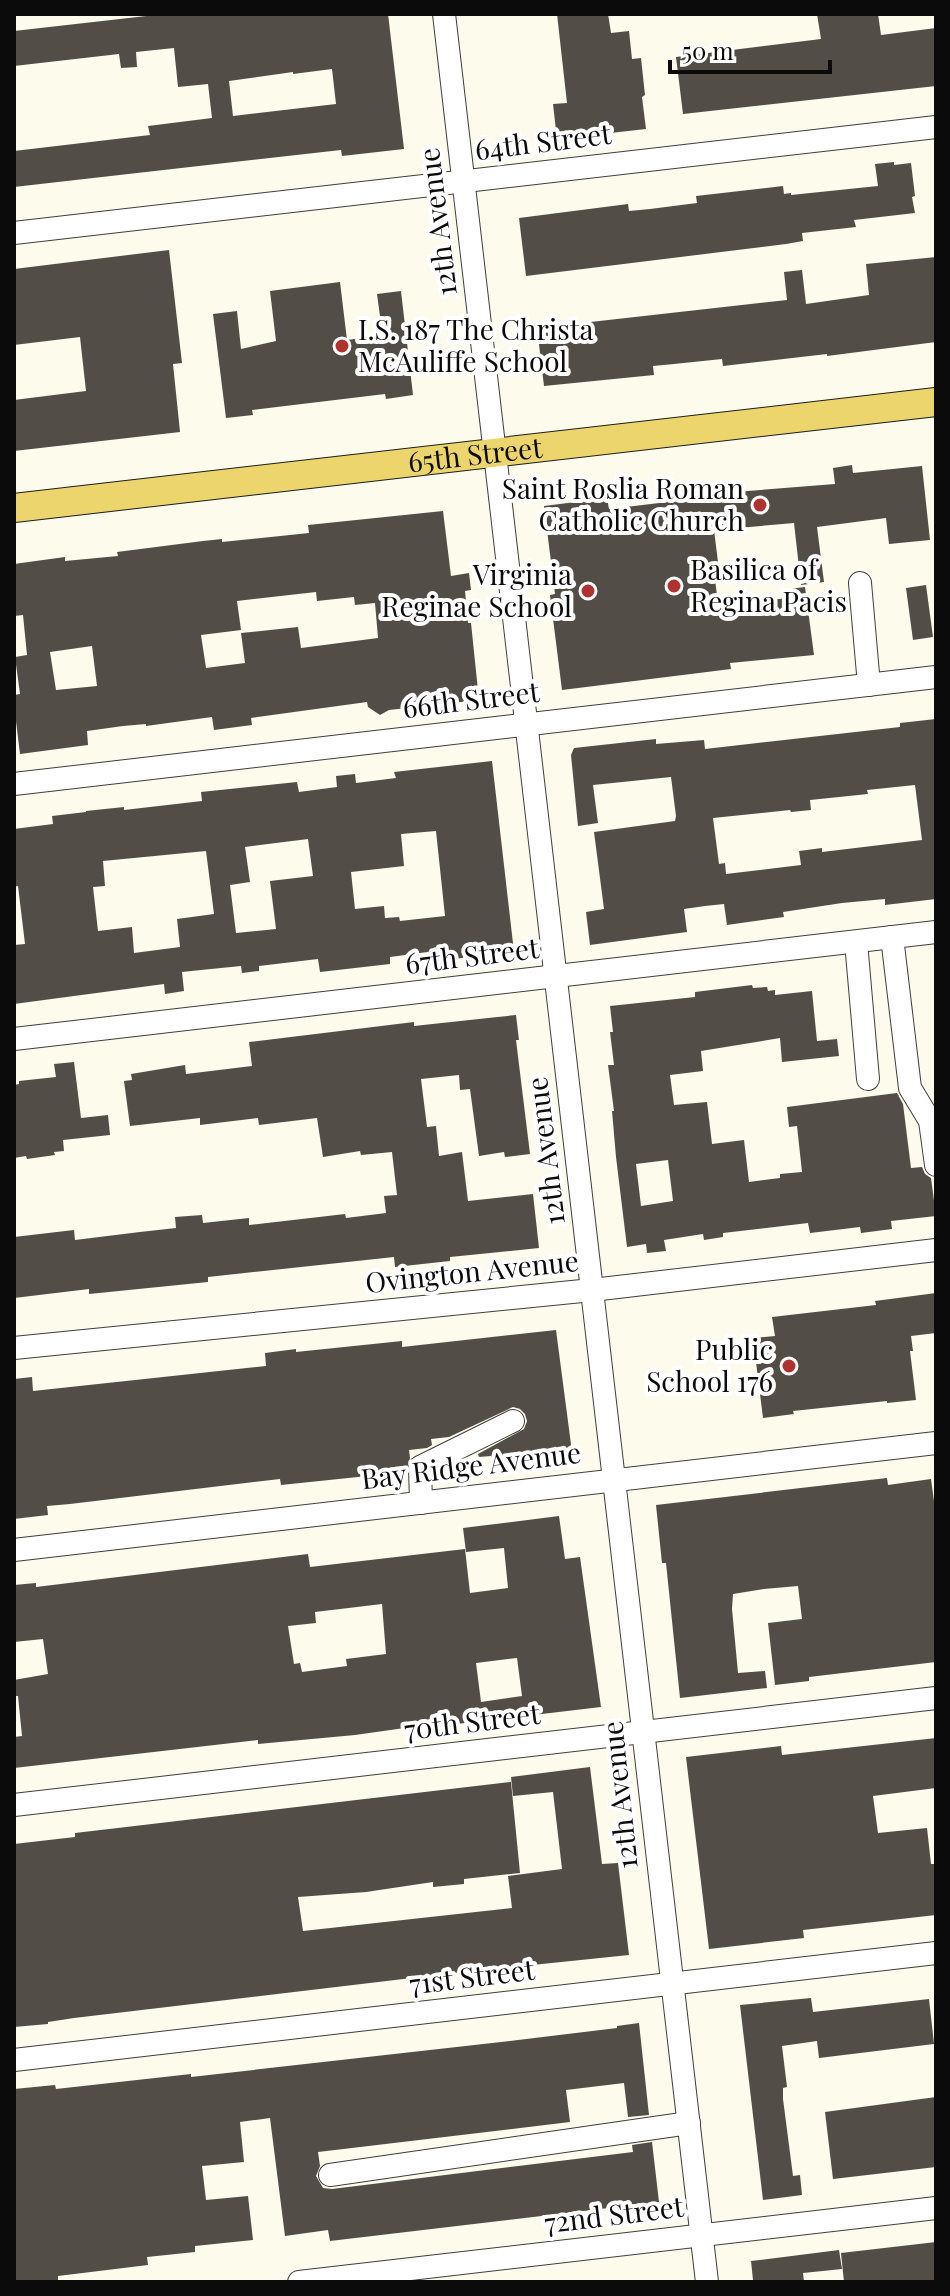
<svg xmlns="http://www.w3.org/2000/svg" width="950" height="2296" font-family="'Playfair Display',serif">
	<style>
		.building { fill: #534d48; fill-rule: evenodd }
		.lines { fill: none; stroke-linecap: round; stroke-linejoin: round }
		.minor-casing { stroke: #3e3e3e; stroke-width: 24 }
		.major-casing { stroke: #1c1c1c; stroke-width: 30 }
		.minor { stroke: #fff; stroke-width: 22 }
		.major { stroke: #ecd56c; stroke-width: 28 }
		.poi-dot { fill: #ae3230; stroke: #fff; stroke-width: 3 }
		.labels { text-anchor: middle; stroke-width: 8; stroke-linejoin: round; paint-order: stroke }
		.street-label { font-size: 28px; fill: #0b0b0b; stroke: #fff }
		.poi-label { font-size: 28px; fill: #0b0b0b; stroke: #fff; text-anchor: end }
	</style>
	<rect width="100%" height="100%" fill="#fdfbeb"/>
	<g class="building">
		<path d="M164,14H388L404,149L342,156L341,150L14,187V151L150,135L148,126L212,118L208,84L178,87L174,48L136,52L137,67L121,68L119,54L14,66V31ZM332,69L336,104L233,116L229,81L293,72V74Z"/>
		<path d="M557,14H608L611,33L629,31L632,59L641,58L645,95L642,97L646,129L557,139L553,104L567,103Z"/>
		<path d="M817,14H878L881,35L936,28V86L683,114L676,57L821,39Z"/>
		<path d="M894,162V165L911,163L915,196L912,197L915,213L854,220L856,227L802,233L803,241L786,244L526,276L519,218L628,204L629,211L650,209L697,203L696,196L783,186L784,194L791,193V195L878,186L875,164Z"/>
		<path d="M169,250L182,363L173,364L180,432L14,451V400L86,391L80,337L14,345V269Z"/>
		<path d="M936,257V342L827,356V354L723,366L722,359L674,364L653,366L654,375L544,386L537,328L787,300L784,272L802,270L806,304L869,295L866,264Z"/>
		<path d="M340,282L347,340L378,336V332L382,331L377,294L401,291L413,395L386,399L385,394L252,410L253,415L226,418L213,314L237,311L241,349L276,341L270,291Z"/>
		<path d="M852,465L853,473L922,466L930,540L889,544L886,518L817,527L824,582L801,585L794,523L714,530L719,570H714L718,605L789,598V589L805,587L814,655L730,663L731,669L562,690L550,595L555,594L544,506L607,498L609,509L735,494V492L835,484L833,468Z"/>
		<path d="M443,511L451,576L469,573L471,590L465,591L468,623H471L479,700L389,710L380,715L368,707L367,702L251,718L252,725L214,730L212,717L146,726V724L123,726L87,731L88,745L20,754L14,705V695L20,694L15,657L27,655L23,615L14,616V564L65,557V561L118,556L117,552L203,541L222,539V542L309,533L308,525ZM316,592L317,601L354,597L355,605L375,603L378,638L301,648L298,627L241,633L245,663L206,668L201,635L241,630L237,601ZM92,646L97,686L56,690L50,652Z"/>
		<path d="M926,585L933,637L913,640L906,588Z"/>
		<path d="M936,719V899L885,905V899L842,903L783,912L784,917L727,925L724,904L705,906L684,909L687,932L590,945L586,912L604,909L594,832L675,821L676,816L671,777L593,785L598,823L578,826L571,755L574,748L656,739V744L704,740L705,749L900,727V723ZM915,785L922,840L822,852V848L799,851L801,865L726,874L725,863L719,864L713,818L790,810L791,812L811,810L810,800L868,794L867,790Z"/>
		<path d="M492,761L514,952L436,961L435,951L390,957V964L320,972L318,959L259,966V971L242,973L241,966L201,970L182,972L184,991L165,994L164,984L14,1004V945L25,944L18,886L14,887V829L53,824L52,816L86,812V811L124,807V810L202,801L201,792L297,782L299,792L337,787L336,776L355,774L356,783L396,778L394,772ZM436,831L445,916L400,921L399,917L385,918L384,906L355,909L351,872L404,866L401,834ZM308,839L313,876L270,881L276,929L236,933L230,885L250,882L245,847ZM206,851L214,914L177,919L180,947L134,953L132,927L98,931L93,887L105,886L103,861Z"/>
		<path d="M752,985L753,988L767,987L768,991L775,990V995L812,991L817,1041L837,1039L839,1056L782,1062L780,1038L701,1051L703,1071L670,1075L674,1105L707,1102L712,1144L744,1140L749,1182L780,1178V1174L802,1172L797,1126L789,1127L787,1107L897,1093L903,1104L911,1168L922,1167L925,1174L931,1178L936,1216L891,1221L892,1229L861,1233L860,1227L810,1233L808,1223L723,1233V1237L704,1240L703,1234L664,1240L666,1251L647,1253L646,1244L627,1247L616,1157L612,1111H614L608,1065H614L610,1032H613L610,1006L695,997V992ZM668,1160L673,1201L641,1206L636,1164Z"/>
		<path d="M516,1015L519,1040H516L530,1154L505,1157L504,1152L479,1156L470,1089L460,1090L459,1075L421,1079L427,1127L436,1126L439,1156L462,1152L468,1201L533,1194L539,1248L450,1257V1261L395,1267L394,1257L208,1277V1282L89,1294V1289L14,1298V1237L74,1230L75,1240L140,1232L176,1228L175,1217L202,1215L203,1223L249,1218V1225L345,1214L346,1218L386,1213L384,1196L397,1195L392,1152L361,1155L360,1151L323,1157L317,1118L259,1125L258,1118L200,1125V1118L130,1126L124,1081L132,1080L131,1074L185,1065L186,1074L252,1066L249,1042L414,1022V1026Z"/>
		<path d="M74,1062L81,1118L108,1115L110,1135L63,1140L64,1151L54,1152L55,1155L27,1159L26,1156L14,1158V1085L19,1084V1081L56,1077L54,1064Z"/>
		<path d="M936,1293V1333L911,1336L913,1351H910L916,1400L887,1403V1401L793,1411L794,1414L763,1418L753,1338L775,1336L772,1317L876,1305L875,1301Z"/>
		<path d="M556,1330L572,1452L491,1462V1456L479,1457L478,1454L524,1429L527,1421L525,1414L520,1409L513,1407L449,1437L431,1439L432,1445L427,1448L409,1450L410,1458L406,1472L281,1485L280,1479L70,1504L47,1506L48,1515L14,1519V1379L32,1377L33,1391L266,1366L265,1353L296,1349V1352L402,1341V1347Z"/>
		<path d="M887,1478L888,1485L931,1479L936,1516V1662L809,1677V1681L775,1685L768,1623L802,1619L798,1586L764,1589L733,1594L732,1609L738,1673L765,1671L767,1688L680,1698L666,1563H662L656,1505Z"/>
		<path d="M559,1516L565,1559L580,1557L601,1707L448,1725L447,1722L355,1735L258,1744V1740L14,1768V1737L22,1736L18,1696H14V1680L48,1674L43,1639L14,1642V1585L36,1583V1587L308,1554L310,1567L465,1549L470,1593L508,1588L504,1548L466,1552L463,1528ZM382,1604L386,1654L346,1659L347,1666L302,1672L300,1663L294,1664L288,1626L316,1623L315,1612ZM517,1658L522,1696L481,1702L476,1663Z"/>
		<path d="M936,1738V1788L873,1796L878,1833L927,1828L931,1864H936V1915L803,1930L804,1938L709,1949L686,1757L781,1746L782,1755Z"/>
		<path d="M590,1767L602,1864L618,1863L629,1955L454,1973L74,2018L48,2022V2024L14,2027V1844L75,1837V1833L511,1782L520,1873L464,1879V1884L433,1887V1882L366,1892L298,1897L303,1931L512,1908L508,1876L562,1869L553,1792L513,1796L511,1777Z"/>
		<path d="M811,1998L813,2012L929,1999L934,2044L819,2058L817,2041L782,2046L787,2087L783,2088V2099L793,2176L800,2175L802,2195L763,2200L740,2005Z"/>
		<path d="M639,2023L649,2115L628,2117L624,2083L566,2090L570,2122L318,2152L320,2166L316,2176L323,2188L332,2189L633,2152L632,2145L652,2142L659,2202L330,2241L328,2230L285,2236L270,2118L240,2122L244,2162L202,2166L206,2200L248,2196L253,2240L195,2246V2252L147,2257L148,2265L58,2276V2280L40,2282H14V2089L55,2085L56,2089L191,2074V2077L518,2040L617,2028V2026Z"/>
		<path d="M936,2097V2167L833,2179L825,2112Z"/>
		<path d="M936,2242V2282H844L841,2253Z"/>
		<path d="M839,2250L842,2269L803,2273L804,2282H754L753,2280L751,2261Z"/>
	</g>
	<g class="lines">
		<g class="minor-casing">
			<g id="minor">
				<path d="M444,14L707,2282"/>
				<path d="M14,233L936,127"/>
				<path d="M860,583L869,685"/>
				<path d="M14,784L936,677"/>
				<path d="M892,937L910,1088L930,1121L936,1165"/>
				<path d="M856,942L868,1079"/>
				<path d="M14,1039L936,932"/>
				<path d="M14,1348L592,1290L936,1250"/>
				<path d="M421,1503L420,1467L513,1421"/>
				<path d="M14,1550L936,1443"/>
				<path d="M14,1805L936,1698"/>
				<path d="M14,2060L936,1953"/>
				<path d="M330,2175L689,2123"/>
				<path d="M299,2282L936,2208"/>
			</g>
		</g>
		<g class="major-casing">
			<g id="major">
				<path id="s1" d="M14,508L936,402"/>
			</g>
		</g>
		<use href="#minor" class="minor"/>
		<use href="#major" class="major"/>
	</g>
	<g class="poi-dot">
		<circle cx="342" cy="346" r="8"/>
		<circle cx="760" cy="505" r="8"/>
		<circle cx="674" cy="586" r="8"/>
		<circle cx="588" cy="591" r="8"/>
		<circle cx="789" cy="1366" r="8"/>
	</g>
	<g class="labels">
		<g class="street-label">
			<text transform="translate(543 142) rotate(-7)" y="10">64th Street</text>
			<text transform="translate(438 222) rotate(-97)" y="10">12th Avenue</text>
			<text dy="10" stroke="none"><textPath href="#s1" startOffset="464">65th Street</textPath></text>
			<text transform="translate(471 700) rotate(-7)" y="10">66th Street</text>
			<text transform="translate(472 956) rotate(-7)" y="10">67th Street</text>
			<text transform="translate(546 1151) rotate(-97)" y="10">12th Avenue</text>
			<text transform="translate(472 1272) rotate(-6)" y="10">Ovington Avenue</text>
			<text transform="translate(471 1466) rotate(-7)" y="10">Bay Ridge Avenue</text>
			<text transform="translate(472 1722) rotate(-7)" y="10">70th Street</text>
			<text transform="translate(620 1795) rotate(-96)" y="10">12th Avenue</text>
			<text transform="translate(472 1977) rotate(-7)" y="10">71st Street</text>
			<text transform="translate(614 2215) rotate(-7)" y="10">72nd Street</text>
		</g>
		<g class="poi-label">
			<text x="358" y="340" text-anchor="start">I.S. 187 The Christa<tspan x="358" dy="32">McAuliffe School</tspan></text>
			<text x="744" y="499">Saint Roslia Roman<tspan x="744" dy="32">Catholic Church</tspan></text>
			<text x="690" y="580" text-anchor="start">Basilica of<tspan x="690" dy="32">Regina Pacis</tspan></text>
			<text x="572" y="585">Virginia<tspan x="572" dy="32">Reginae School</tspan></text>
			<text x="773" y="1360">Public<tspan x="773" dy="32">School 176</tspan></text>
		</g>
	</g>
	<rect width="950" height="2296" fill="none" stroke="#0b0b0b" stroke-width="32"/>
	<path d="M670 60v12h160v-12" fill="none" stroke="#0b0b0b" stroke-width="4"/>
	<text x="682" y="60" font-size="24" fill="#0b0b0b" stroke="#ffffff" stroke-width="6" paint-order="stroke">50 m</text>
</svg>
